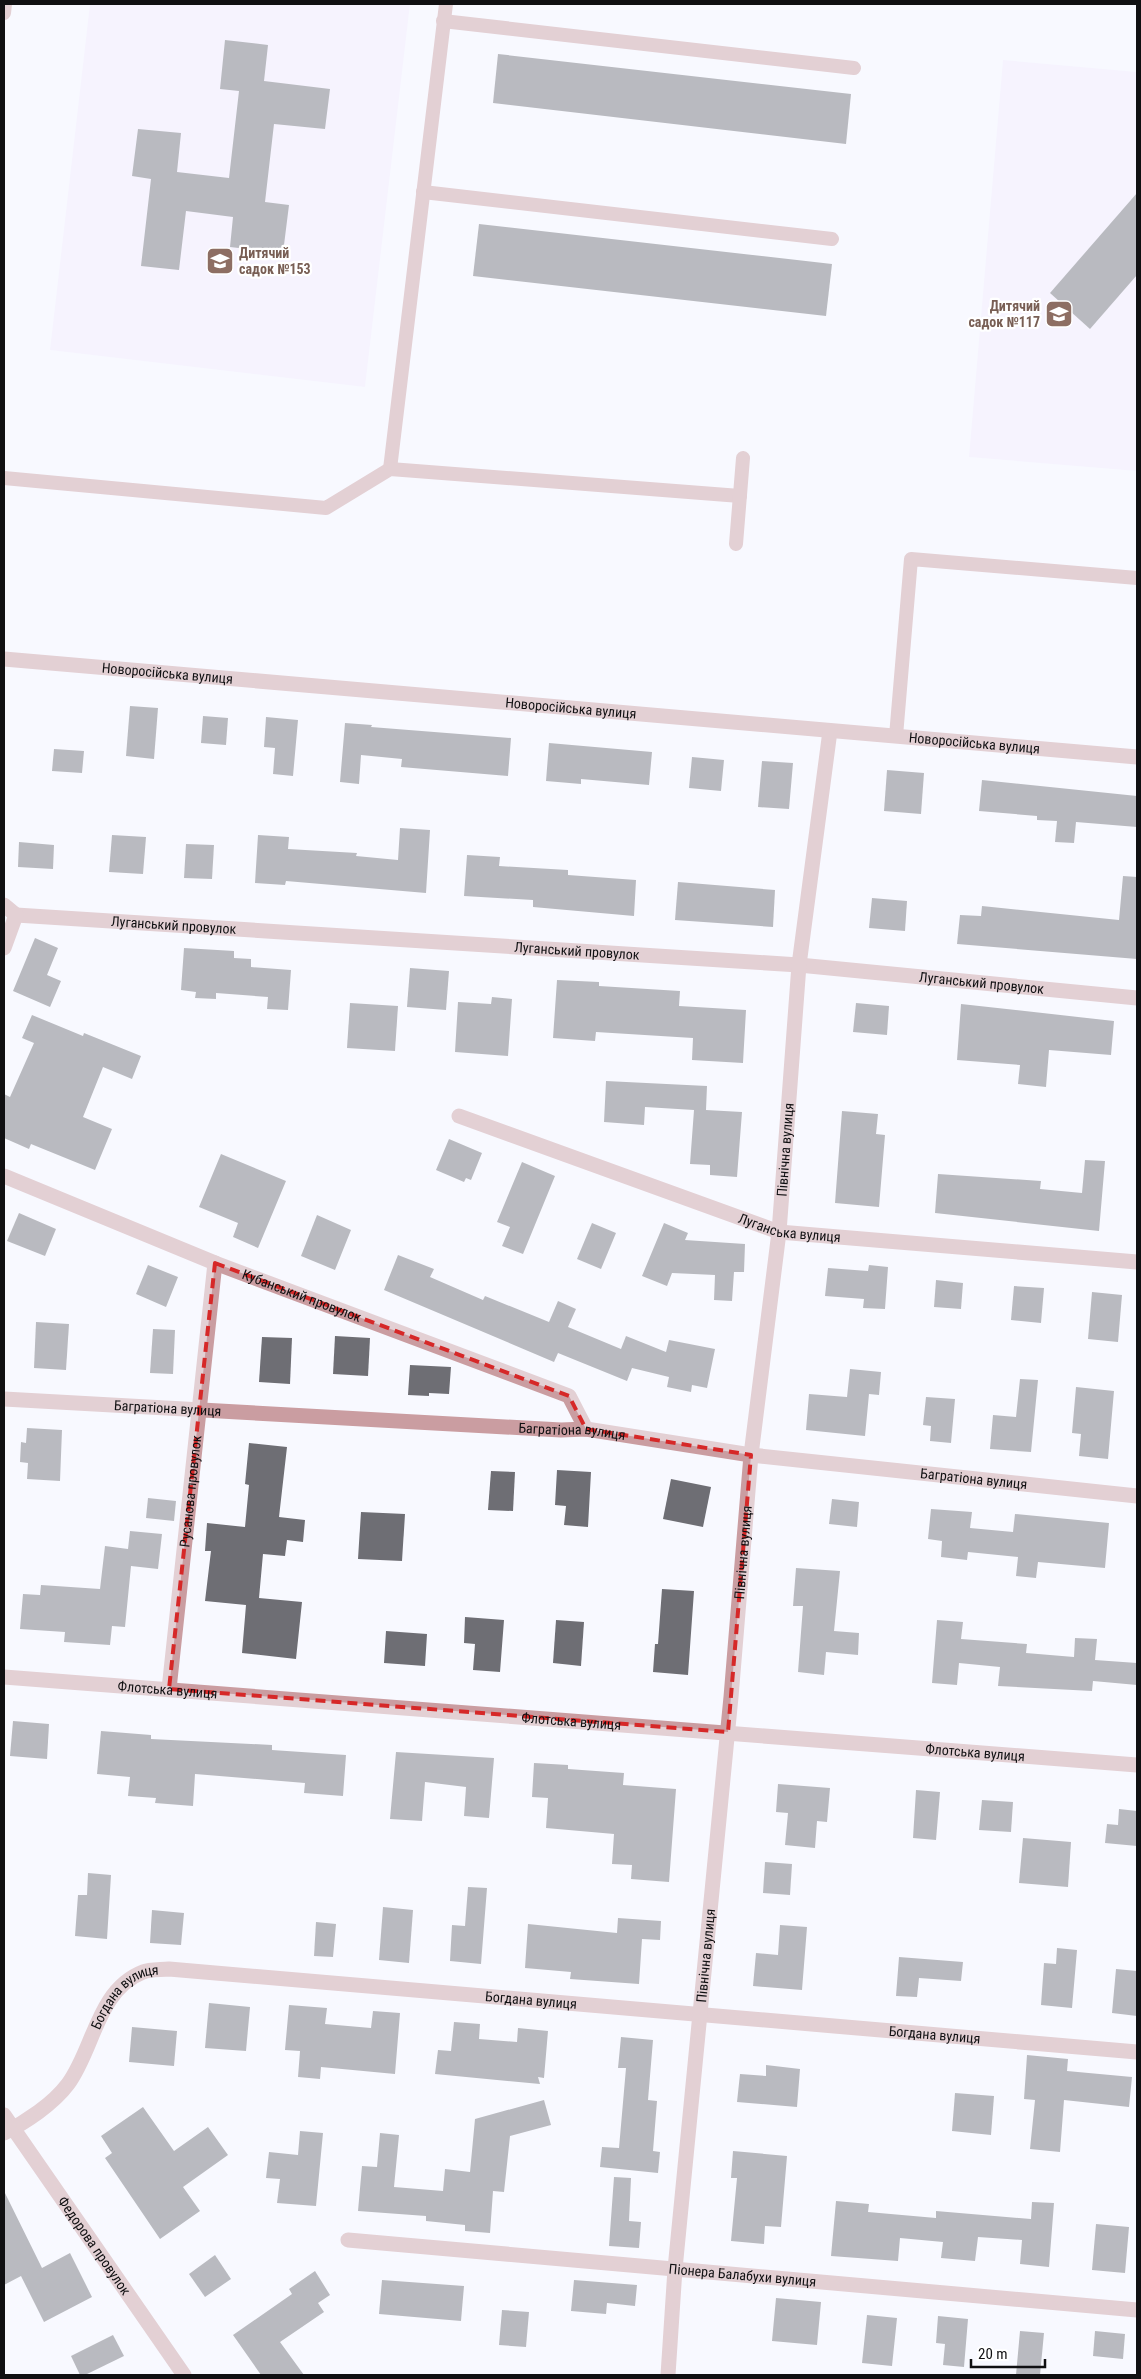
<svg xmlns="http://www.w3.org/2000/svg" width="1141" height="2379" font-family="'Roboto Condensed',sans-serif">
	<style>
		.education { fill: #f3ecfd }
		.building { fill: #6e6e74 }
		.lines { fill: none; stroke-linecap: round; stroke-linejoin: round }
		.service { stroke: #ca9da1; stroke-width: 14 }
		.minor { stroke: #ca9da1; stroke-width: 15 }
		.tertiary { stroke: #ca9da1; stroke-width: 15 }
		.marked { fill: none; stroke: #d62828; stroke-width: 4; stroke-dasharray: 10 6; stroke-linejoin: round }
		.labels { text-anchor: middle; stroke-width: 4.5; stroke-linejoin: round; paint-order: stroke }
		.education-label { font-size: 14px; font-weight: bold; fill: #785e54; stroke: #fff; text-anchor: start }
		.street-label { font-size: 14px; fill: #101012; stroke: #fff }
	</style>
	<rect width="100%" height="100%" fill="#f8f9ff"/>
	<g class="education">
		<path d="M90,4H410L365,387L50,350Z"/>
		<path d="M1003,60L1137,72V471L969,457Z"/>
	</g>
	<g class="building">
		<path d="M225,40L268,45L264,81L330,89L325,129L274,124L265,202L289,205L283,253L230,247L233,217L186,211L179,270L141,266L151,179L132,176L138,129L181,133L177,172L229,178L239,91L220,89Z"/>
		<path d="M498,54L851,94L846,144L493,103Z"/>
		<path d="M1137,193V275L1090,329L1050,293Z"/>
		<path d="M479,224L832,264L826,316L473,276Z"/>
		<path d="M130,706L158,708L154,759L126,756Z"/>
		<path d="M203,716L228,718L226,745L201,743Z"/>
		<path d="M266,717L298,720L293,776L273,774L275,748L264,747Z"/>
		<path d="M345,723L372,725L371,727L511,738L508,776L401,767L402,759L361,755L359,784L340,782Z"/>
		<path d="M549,743L652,752L649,785L581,779V784L546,781Z"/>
		<path d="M54,749L84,751L82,773L52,771Z"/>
		<path d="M692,757L724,760L721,791L689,788Z"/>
		<path d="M762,761L793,763L789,809L758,807Z"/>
		<path d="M887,770L924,773L921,814L884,811Z"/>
		<path d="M982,780L1137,796V827L1076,822L1074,843L1055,842L1057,821L1037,820V816L979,811Z"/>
		<path d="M400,828L430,830L426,893L286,881L285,885L255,883L258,835L289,837L288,849L357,853L356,856L398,860Z"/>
		<path d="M112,835L146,837L143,874L109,872Z"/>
		<path d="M19,842L54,845L53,869L18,867Z"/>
		<path d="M186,844L214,845L212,879L184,878Z"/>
		<path d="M467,855L500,857L499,866L568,870V875L636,880L634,916L533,907V900L464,896Z"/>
		<path d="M1123,876L1137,877V959L957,944L960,915L981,916L982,906L1119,920Z"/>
		<path d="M678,882L775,890L773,927L675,920Z"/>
		<path d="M872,898L907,901L905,931L869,928Z"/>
		<path d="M35,938L58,948L47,975L61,981L50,1007L13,991Z"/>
		<path d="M184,948L234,951V958L251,959V967L291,970L288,1010L267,1009L268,997L216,993V999L195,998L196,992L181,990Z"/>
		<path d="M410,968L449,971L446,1010L407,1007Z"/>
		<path d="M557,980L599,982V986L680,991L679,1006L746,1010L743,1063L692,1060L693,1038L596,1032L595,1041L553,1038Z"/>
		<path d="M492,997L512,999L508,1056L455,1052L458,1002L491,1004Z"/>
		<path d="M350,1003L398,1006L395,1051L347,1048Z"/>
		<path d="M856,1003L889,1006L887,1035L853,1032Z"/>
		<path d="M961,1004L1114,1021L1111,1055L1049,1050L1046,1087L1018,1084L1020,1065L957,1060Z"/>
		<path d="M32,1015L83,1036L84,1033L141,1056L132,1079L103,1067L83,1117L112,1129L95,1170L31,1144L29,1149L4,1138V1094L10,1097L34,1043L22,1038Z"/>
		<path d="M606,1081L707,1086L706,1110L742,1112L737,1177L710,1175V1165L690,1164L694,1110L645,1107L644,1125L604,1122Z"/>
		<path d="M842,1111L878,1114L876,1134L885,1135L879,1207L835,1203Z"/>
		<path d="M449,1139L482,1153L471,1180L466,1178L464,1182L436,1170Z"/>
		<path d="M221,1154L286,1181L258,1248L233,1237L238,1223L199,1207Z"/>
		<path d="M1085,1160L1105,1161L1099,1231L935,1213L938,1174L1041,1181L1040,1189L1082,1193Z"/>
		<path d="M522,1162L555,1176L523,1254L502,1246L510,1227L497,1222Z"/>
		<path d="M19,1213L56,1229L45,1256L7,1241Z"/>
		<path d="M317,1215L351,1230L335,1270L301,1256Z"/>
		<path d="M592,1223L616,1233L601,1269L577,1259Z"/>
		<path d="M664,1223L688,1233L685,1240L745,1244L744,1272H734L732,1301L714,1300L715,1275L672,1273L667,1286L642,1276Z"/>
		<path d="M398,1255L434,1269L430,1277L483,1300L485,1296L549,1322L558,1301L576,1309L568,1327L621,1349L626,1336L666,1352L669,1340L715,1349L707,1388L692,1385L691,1392L667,1387L669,1377L632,1368L627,1381L558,1353L554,1362L384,1290Z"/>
		<path d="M148,1265L178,1277L166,1307L136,1294Z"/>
		<path d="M869,1265L888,1267L885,1309L863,1308L864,1299L825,1296L828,1268L868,1271Z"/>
		<path d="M936,1280L963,1283L961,1309L934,1307Z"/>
		<path d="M1014,1286L1044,1288L1041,1323L1011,1320Z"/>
		<path d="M1092,1292L1122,1295L1118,1342L1088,1339Z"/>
		<path d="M36,1322L69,1324L66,1370L34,1368Z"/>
		<path d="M153,1329L175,1330L173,1374L150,1373Z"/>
		<path d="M335,1336L370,1338L368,1376L333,1374Z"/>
		<path d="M262,1337L292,1338L290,1384L259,1382Z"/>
		<path d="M410,1365L451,1367L449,1394L429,1393V1396L408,1395Z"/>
		<path d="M850,1369L881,1372L879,1395L869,1394L865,1436L806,1430L809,1394L847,1397Z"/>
		<path d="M1020,1379L1038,1380L1031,1452L990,1449L993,1415L1016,1417Z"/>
		<path d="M1076,1387L1114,1391L1108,1459L1079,1456L1081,1434L1072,1433Z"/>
		<path d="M926,1397L955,1399L951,1443L930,1441L931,1426L923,1425Z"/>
		<path d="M27,1428L62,1430L60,1481L27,1479L28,1463L20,1462L21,1442L26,1443Z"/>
		<path d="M249,1443L287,1447L279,1517L305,1520L303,1542L287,1540L285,1556L263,1554L259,1598L302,1602L296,1659L242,1653L246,1605L205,1601L211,1551H205L207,1523L245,1527L249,1485L245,1484Z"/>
		<path d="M557,1470L591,1472L588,1527L564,1525L566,1506L555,1505Z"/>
		<path d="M491,1471L515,1472L513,1511L488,1510Z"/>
		<path d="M671,1479L711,1487L703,1527L663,1519Z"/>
		<path d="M148,1498L176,1501L174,1521L146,1518Z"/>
		<path d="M832,1499L859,1502L857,1527L829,1524Z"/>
		<path d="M931,1509L972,1512L970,1528L1013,1532L1015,1514L1109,1523L1105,1568L1038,1562L1036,1578L1016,1576L1018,1557L968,1552L967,1560L941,1557L942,1541L928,1539Z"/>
		<path d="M361,1512L405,1514L402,1561L358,1559Z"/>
		<path d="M130,1531L162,1534L158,1569L131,1566L125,1627L112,1626L110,1645L64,1642L65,1632L20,1629L23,1594L40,1595L41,1585L100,1589L105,1546L128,1549Z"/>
		<path d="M796,1568L840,1571L834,1631L859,1633L858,1655L826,1652L824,1675L798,1672L803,1606H793Z"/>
		<path d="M662,1589L694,1591L688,1675L653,1672L655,1644H658Z"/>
		<path d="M465,1617L504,1620L500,1672L473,1670L475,1644L464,1643Z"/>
		<path d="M556,1620L584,1622L581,1666L553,1663Z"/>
		<path d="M937,1620L963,1622L961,1639L1027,1644L1026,1653L1074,1657L1075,1638L1097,1639L1095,1660L1137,1663V1685L1093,1681L1092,1691L998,1686L1000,1667L959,1663L957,1685L932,1683Z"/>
		<path d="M386,1631L427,1634L425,1666L384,1663Z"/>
		<path d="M13,1721L49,1724L47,1759L10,1756Z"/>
		<path d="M101,1731L151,1735V1739L272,1745V1750L346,1755L343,1796L304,1793L305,1783L195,1774L193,1806L155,1803L156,1798L128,1796L130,1777L97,1774Z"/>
		<path d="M396,1752L494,1758L489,1818L464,1816L466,1787L425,1782L422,1821L390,1819Z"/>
		<path d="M534,1763L568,1765V1769L624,1773L623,1785L676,1789L669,1882L631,1879L632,1865L612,1864L614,1834L546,1828L548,1798L532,1797Z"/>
		<path d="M778,1784L830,1788L827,1822L817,1821L815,1848L785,1845L788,1813L776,1812Z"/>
		<path d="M916,1790L940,1792L936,1840L913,1838Z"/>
		<path d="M982,1800L1013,1802L1011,1832L979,1830Z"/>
		<path d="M1119,1809L1137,1811V1846L1105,1843L1107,1824L1118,1825Z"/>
		<path d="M1023,1838L1071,1842L1068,1887L1019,1883Z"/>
		<path d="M765,1862L792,1864L790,1895L763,1893Z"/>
		<path d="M88,1873L111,1875L107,1939L75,1936L78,1895H87Z"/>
		<path d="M468,1887L487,1888L481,1964L450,1961L452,1925L465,1926Z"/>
		<path d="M383,1907L413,1910L409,1963L379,1960Z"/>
		<path d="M152,1910L184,1913L181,1945L150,1943Z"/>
		<path d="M618,1918L661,1921L660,1940L642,1939L639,1984L570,1979L571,1972L525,1968L528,1924L617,1933Z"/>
		<path d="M316,1922L336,1924L333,1957L314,1956Z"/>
		<path d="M780,1925L807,1927L802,1990L753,1986L756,1953L778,1955Z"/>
		<path d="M1057,1948L1077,1950L1072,2008L1041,2005L1044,1963L1056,1964Z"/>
		<path d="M899,1957L963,1962L961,1981L919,1978L917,1997L896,1996Z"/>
		<path d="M1116,1969L1137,1971V2016L1112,2013Z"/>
		<path d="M209,2003L250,2007L246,2051L205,2048Z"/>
		<path d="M289,2005L327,2008L325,2024L371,2028L373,2011L400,2013L395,2074L321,2067L320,2079L298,2077L300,2051L285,2050Z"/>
		<path d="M454,2022L480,2024L479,2039L517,2042L518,2028L548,2031L544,2078L538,2077L540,2084L435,2074L438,2050L451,2051Z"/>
		<path d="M132,2027L177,2031L174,2066L129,2062Z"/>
		<path d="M621,2037L653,2040L648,2100L657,2101L653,2151L660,2152L658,2173L600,2167L602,2147L619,2148L626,2068H618Z"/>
		<path d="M1027,2055L1068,2059L1067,2071L1132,2077L1129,2107L1064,2100L1060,2152L1030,2149L1035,2100L1024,2099Z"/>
		<path d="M766,2065L800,2069L797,2107L737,2102L740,2074L766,2076Z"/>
		<path d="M955,2093L994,2096L991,2135L952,2131Z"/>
		<path d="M544,2100L551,2125L510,2136L504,2192L493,2191L490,2233L465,2231V2225L426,2221V2216L358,2211L362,2166L377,2167L380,2133L399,2135L394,2187L443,2191L445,2169L470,2172L475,2119Z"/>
		<path d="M143,2107L174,2151L208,2127L228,2155L183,2187L200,2211L160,2239L105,2158L112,2153L101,2136Z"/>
		<path d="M300,2131L323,2133L316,2206L277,2203L280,2179L266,2178L269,2152L298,2155Z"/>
		<path d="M733,2151L787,2156L781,2227L765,2226L764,2244L731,2241L737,2178H731Z"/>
		<path d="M614,2177L631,2178L629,2221L641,2222L639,2248L609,2246Z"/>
		<path d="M4,2191L42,2268L70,2253L92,2297L44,2322L21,2276L4,2285Z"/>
		<path d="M836,2201L869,2204L868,2212L936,2218V2211L1031,2219L1032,2202L1054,2203L1049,2267L1020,2264L1022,2240L978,2237L975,2261L941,2258L943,2242L900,2238L898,2261L831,2256Z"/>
		<path d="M1096,2224L1129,2227L1125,2273L1092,2270Z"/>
		<path d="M215,2255L231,2279L205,2297L189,2274Z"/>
		<path d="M315,2271L330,2295L318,2303L324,2312L280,2342L304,2375H261L233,2335L292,2294L289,2289Z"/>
		<path d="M382,2280L464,2286L461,2321L379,2314Z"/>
		<path d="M574,2280L637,2285L635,2306L607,2303L606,2314L571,2311Z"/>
		<path d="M776,2298L821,2302L817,2345L772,2341Z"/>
		<path d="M502,2310L529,2312L526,2347L499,2345Z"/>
		<path d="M867,2315L897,2318L892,2366L862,2363Z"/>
		<path d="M938,2316L968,2319L964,2367L943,2365L945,2344L936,2343Z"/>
		<path d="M1020,2331L1044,2333L1040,2375H1016Z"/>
		<path d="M1095,2331L1125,2334L1123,2359L1093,2356Z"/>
		<path d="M113,2335L124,2356L85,2375H80L71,2356Z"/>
	</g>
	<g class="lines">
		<g class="service">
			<path d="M4,13L5,4"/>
			<path d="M443,21L854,68"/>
			<path d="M423,192L832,239"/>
			<path d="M390,469L446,4"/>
			<path d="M4,478L326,508L390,469L740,496"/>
			<path d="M736,544L743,458"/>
			<path d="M896,736L911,559L1137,578"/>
		</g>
		<g class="minor">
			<path id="s1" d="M4,659L1137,757"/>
			<path d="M4,905L16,915"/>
			<path id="s2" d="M16,915L799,965L1137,998"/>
			<path d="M4,948L16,915"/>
			<path id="s3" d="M459,1116L779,1232L1137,1262"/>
			<path id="s4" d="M4,1176L215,1263L569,1396L586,1429"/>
			<path id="s5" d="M4,1399L561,1430L586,1429L751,1455L1137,1496"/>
			<path id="s6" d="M169,1689L215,1263"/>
			<path id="s7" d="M4,2115L184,2375"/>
			<path id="s8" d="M4,2133C26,2122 53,2104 68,2084C94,2049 97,1990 143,1972C150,1969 161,1970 169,1969L1137,2052"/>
			<path id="s9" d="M348,2240L1137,2310"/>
			<path id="s10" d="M668,2375L675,2269L731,1697L751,1455L779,1232L799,965L830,731"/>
		</g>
		<path class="tertiary" id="s11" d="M4,1677L1137,1765"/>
	</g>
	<path d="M0 0H1141V2379H0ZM215,1263L569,1396L586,1429L751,1455L728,1732L169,1689Z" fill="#f8f9ff" fill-opacity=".55" fill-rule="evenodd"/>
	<path class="marked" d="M215,1263L569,1396L586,1429L751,1455L728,1732L169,1689Z"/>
	<defs>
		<g id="school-square" transform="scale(1.4375)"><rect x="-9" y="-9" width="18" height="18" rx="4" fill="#8d6e63" stroke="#fff"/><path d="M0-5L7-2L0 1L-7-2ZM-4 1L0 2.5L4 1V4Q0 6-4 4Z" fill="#fff"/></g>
	</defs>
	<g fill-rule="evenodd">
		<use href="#school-square" x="220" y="261"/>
		<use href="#school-square" x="1059" y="314"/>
	</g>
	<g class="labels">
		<g class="education-label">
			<text x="239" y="258">Дитячий<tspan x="239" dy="16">садок №153</tspan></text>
			<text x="1040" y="311" text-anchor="end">Дитячий<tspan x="1040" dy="16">садок №117</tspan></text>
		</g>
		<g class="street-label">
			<text dy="5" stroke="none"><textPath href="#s1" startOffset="164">Новоросійська вулиця</textPath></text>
			<text dy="5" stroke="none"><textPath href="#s1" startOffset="569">Новоросійська вулиця</textPath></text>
			<text dy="5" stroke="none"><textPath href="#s1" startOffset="974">Новоросійська вулиця</textPath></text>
			<text dy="5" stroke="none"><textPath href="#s2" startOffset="158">Луганський провулок</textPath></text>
			<text dy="5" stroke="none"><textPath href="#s2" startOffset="562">Луганський провулок</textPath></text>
			<text dy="5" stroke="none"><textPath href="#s2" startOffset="968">Луганський провулок</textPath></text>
			<text dy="5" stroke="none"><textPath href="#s10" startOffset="1231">Північна вулиця</textPath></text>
			<text dy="5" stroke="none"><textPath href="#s3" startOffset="350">Луганська вулиця</textPath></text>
			<text dy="5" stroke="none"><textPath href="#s4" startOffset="321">Кубанський провулок</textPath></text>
			<text dy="5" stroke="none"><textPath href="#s5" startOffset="164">Багратіона вулиця</textPath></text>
			<text dy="5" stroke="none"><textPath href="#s5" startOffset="569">Багратіона вулиця</textPath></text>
			<text dy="5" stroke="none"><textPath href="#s5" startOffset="974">Багратіона вулиця</textPath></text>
			<text dy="5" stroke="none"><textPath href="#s6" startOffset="199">Русанова провулок</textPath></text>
			<text dy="5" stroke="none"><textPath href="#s10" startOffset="826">Північна вулиця</textPath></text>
			<text dy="5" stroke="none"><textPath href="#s11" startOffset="164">Флотська вулиця</textPath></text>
			<text dy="5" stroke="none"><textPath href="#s11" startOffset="569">Флотська вулиця</textPath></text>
			<text dy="5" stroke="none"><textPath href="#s11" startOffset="974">Флотська вулиця</textPath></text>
			<text dy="5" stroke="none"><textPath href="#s10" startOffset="421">Північна вулиця</textPath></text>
			<text dy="5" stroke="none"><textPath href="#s8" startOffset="609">Богдана вулиця</textPath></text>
			<text dy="5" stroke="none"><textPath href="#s8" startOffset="189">Богдана вулиця</textPath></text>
			<text dy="5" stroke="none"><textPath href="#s8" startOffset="1014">Богдана вулиця</textPath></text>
			<text dy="5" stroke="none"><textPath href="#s7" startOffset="159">Федорова провулок</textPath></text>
			<text dy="5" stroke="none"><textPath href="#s9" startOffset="396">Піонера Балабухи вулиця</textPath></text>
		</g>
	</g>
	<rect width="1141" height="2379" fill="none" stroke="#101012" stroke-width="10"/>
	<path d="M971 2359v8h74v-8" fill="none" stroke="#101012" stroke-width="2.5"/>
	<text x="978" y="2359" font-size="15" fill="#101012" stroke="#ffffff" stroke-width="4" paint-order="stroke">20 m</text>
</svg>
